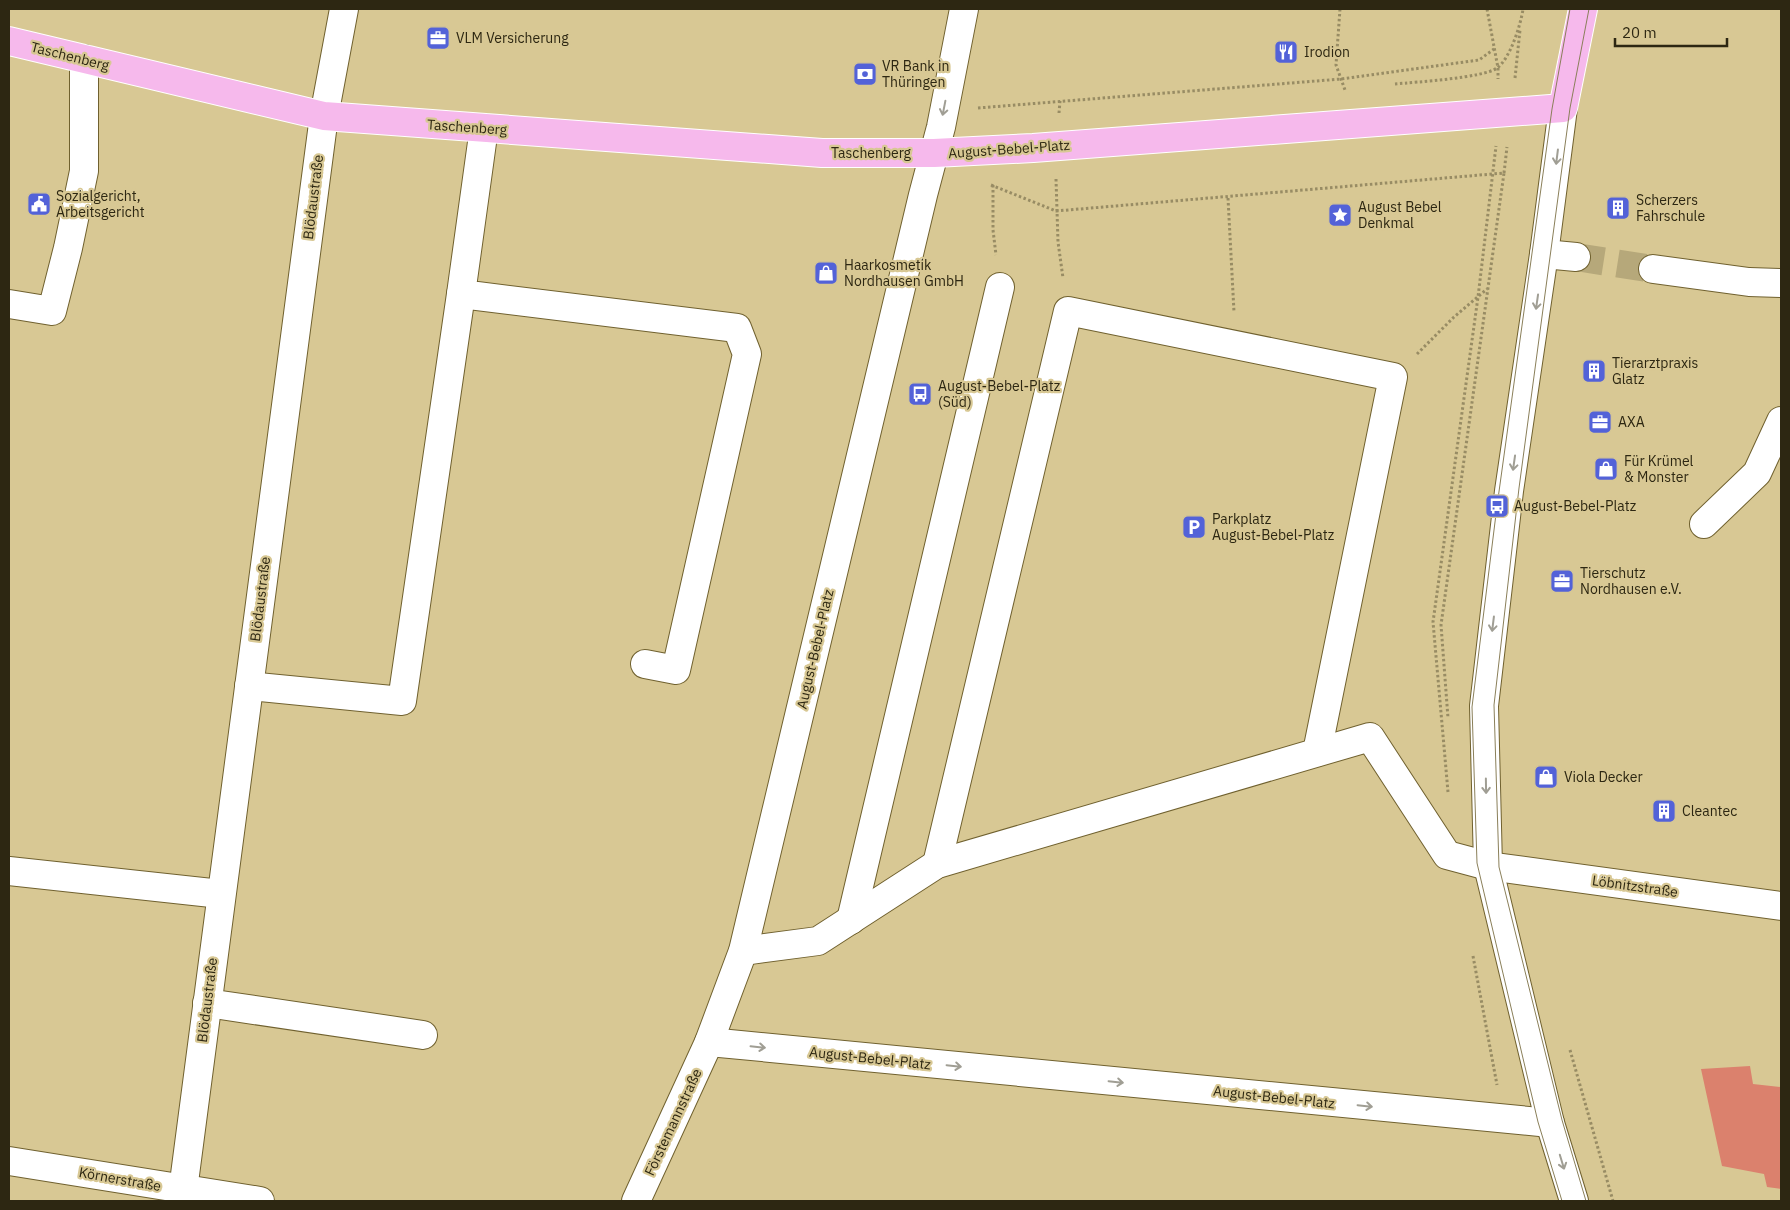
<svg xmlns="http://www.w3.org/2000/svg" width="1790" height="1210" font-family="'IBM Plex Sans',sans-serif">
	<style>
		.green { fill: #db816d }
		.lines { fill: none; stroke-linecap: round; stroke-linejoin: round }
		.minor-tunnel { stroke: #b6a87a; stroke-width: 28; stroke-dasharray: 28 14; stroke-linecap: butt }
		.minor-casing { stroke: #70612f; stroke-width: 30 }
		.major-casing { stroke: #fff; stroke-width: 30 }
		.path { stroke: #988c64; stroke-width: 3; stroke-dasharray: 2.5 2.5; stroke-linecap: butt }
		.minor { stroke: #fff; stroke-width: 28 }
		.major { stroke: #f6b9ec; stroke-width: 28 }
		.tram { stroke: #8a7f59; stroke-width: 1 }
		.oneway { stroke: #a09e94 }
		.labels { text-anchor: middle; stroke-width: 4.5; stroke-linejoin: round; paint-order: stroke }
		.poi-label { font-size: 14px; fill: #2d2712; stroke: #d8c894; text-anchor: start }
		.street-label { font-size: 14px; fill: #2d2712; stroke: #d8c894 }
	</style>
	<rect width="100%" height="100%" fill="#d8c894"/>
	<path class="green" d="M1750,1066L1753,1084L1781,1087V1189L1767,1187L1764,1174L1722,1166L1701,1069Z"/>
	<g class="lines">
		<path class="minor-tunnel" d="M1576,257L1653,269"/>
		<g class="minor-casing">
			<g id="minor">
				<path d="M1563,108L1544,254L1509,491L1484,706L1488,866L1550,1123L1574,1201"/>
				<path d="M484,128L461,294L737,328L747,354L676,670L645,664"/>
				<path d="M1544,254L1576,257"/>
				<path d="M1653,269L1749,282L1781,283"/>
				<path d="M9,304L52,311L68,248L84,171V59"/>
				<path d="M1704,524L1757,473L1781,421"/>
				<path d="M249,686L402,701L461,294"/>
				<path d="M937,864L1068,311L1393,377L1317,752"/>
				<path d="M9,871L221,894"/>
				<path d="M851,920L1000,287"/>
				<path d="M743,951L818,941L937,864L1370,737L1447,855L1488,866L1781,906"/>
				<path d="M207,1003L423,1035"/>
				<path d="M709,1042L1550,1123"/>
				<path d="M9,1161L260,1201"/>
				<path d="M183,1190L324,116L344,9"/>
				<path d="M636,1201L709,1042L743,951L923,195L941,127L964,9"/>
			</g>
		</g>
		<g class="major-casing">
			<path id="major" d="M9,41L324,116L822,153H934L1033,148L1563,108L1583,9"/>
		</g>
		<g class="path">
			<path d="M1340,9L1336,65L1345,90"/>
			<path d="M1487,9L1498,68V79"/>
			<path d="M1515,78L1520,30"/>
			<path d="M1395,84C1416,82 1483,78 1497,68C1510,59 1521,24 1523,9"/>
			<path d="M978,108L1341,79L1479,60L1494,49"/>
			<path d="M1059,113L1060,101"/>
			<path d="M1504,173L1507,147"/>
			<path d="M1056,179L1058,242L1063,278"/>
			<path d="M991,185L1056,211L1504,173L1441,625L1448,718"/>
			<path d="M993,185V230L996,255"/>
			<path d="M1228,198L1234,312"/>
			<path d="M1417,354L1454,317L1487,289"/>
			<path d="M1448,792L1433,622L1478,297L1496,146"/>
			<path d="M1473,956L1497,1085"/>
			<path d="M1570,1050L1613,1201"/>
		</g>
		<use href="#minor" class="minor"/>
		<use href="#major" class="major"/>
		<g class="tram">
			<path d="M1562,1201L1538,1122L1477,863L1472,707L1497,506L1552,109L1570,9"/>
			<path d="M1586,1201L1562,1120L1499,867L1494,705L1519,488L1570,108L1589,9"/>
		</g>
	</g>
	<defs><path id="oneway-shaft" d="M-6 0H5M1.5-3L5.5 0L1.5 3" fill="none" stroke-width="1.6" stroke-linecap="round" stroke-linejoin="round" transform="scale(1.25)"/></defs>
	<g class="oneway">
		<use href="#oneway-shaft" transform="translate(944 108) rotate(101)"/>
		<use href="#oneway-shaft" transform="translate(1557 157) rotate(97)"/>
		<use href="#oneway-shaft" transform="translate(1537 302) rotate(98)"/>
		<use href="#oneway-shaft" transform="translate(1514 463) rotate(98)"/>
		<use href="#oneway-shaft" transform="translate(1493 624) rotate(97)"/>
		<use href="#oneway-shaft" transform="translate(1486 786) rotate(89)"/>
		<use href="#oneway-shaft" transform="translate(758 1047) rotate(6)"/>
		<use href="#oneway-shaft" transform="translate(954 1066) rotate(6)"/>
		<use href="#oneway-shaft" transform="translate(1116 1082) rotate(6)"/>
		<use href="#oneway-shaft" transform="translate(1365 1106) rotate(6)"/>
		<use href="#oneway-shaft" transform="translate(1562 1162) rotate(73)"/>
	</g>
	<defs>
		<g id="office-square" transform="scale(1.25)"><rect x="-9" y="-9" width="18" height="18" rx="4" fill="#5362d8" stroke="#d8c894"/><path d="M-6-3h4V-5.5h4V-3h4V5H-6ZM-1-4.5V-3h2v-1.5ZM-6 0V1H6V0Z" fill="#fff"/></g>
		<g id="restaurant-square" transform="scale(1.25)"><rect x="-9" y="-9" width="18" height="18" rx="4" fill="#5362d8" stroke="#d8c894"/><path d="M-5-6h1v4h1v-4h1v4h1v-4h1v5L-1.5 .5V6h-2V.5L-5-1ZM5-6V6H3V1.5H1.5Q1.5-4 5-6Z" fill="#fff"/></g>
		<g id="bank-square" transform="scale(1.25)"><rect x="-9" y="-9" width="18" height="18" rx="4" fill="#5362d8" stroke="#d8c894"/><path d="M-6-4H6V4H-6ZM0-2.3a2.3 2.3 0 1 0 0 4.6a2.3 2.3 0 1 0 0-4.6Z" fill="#fff"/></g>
		<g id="civic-square" transform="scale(1.25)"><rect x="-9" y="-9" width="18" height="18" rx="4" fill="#5362d8" stroke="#d8c894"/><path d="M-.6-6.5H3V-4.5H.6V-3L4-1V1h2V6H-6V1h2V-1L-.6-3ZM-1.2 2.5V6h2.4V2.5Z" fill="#fff"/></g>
		<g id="building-square" transform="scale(1.25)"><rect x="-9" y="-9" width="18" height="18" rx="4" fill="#5362d8" stroke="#d8c894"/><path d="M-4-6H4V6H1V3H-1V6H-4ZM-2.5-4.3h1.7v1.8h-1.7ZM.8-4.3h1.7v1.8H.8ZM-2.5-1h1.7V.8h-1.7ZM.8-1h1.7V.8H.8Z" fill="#fff"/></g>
		<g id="sight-square" transform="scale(1.25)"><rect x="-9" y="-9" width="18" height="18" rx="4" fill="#5362d8" stroke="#d8c894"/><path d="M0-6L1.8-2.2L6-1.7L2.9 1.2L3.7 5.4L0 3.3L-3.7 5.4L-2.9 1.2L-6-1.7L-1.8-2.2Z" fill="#fff"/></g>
		<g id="shop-square" transform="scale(1.25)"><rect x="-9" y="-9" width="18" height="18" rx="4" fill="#5362d8" stroke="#d8c894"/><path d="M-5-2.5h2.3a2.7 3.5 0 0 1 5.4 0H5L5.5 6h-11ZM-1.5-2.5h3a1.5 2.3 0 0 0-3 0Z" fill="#fff"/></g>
		<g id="bus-square" transform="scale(1.25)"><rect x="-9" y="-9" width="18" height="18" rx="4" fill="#5362d8" stroke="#d8c894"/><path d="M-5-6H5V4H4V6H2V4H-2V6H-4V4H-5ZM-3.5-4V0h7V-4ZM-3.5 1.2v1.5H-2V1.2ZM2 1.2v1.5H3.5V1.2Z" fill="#fff"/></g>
		<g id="parking-square" transform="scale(1.25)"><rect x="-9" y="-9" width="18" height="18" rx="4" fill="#5362d8" stroke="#d8c894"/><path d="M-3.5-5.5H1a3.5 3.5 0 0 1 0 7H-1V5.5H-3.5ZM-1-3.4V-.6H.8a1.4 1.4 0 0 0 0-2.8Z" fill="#fff"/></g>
	</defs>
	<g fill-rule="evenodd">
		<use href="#office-square" x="438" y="38"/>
		<use href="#restaurant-square" x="1286" y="52"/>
		<use href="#bank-square" x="865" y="74"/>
		<use href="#civic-square" x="39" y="204"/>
		<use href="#building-square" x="1618" y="208"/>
		<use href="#sight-square" x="1340" y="215"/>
		<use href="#shop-square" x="826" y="273"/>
		<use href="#building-square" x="1594" y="371"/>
		<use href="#bus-square" x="920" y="394"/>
		<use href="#office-square" x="1600" y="422"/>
		<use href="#shop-square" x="1606" y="469"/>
		<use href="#bus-square" x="1497" y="506"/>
		<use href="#parking-square" x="1194" y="527"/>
		<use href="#office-square" x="1562" y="581"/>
		<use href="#shop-square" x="1546" y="777"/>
		<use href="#building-square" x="1664" y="811"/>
	</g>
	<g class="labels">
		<g class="poi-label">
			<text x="456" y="43">VLM Versicherung</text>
			<text x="1304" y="57">Irodion</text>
			<text x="882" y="71">VR Bank in<tspan x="882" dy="16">Thüringen</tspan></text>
			<text x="56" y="201">Sozialgericht,<tspan x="56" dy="16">Arbeitsgericht</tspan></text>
			<text x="1636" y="205">Scherzers<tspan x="1636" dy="16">Fahrschule</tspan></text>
			<text x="1358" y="212">August Bebel<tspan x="1358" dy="16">Denkmal</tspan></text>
			<text x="844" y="270">Haarkosmetik<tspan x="844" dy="16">Nordhausen GmbH</tspan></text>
			<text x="1612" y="368">Tierarztpraxis<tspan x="1612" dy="16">Glatz</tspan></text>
			<text x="938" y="391">August-Bebel-Platz<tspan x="938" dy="16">(Süd)</tspan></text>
			<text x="1618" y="427">AXA</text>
			<text x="1624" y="466">Für Krümel<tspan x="1624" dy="16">&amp; Monster</tspan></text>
			<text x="1514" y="511">August-Bebel-Platz</text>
			<text x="1212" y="524">Parkplatz<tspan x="1212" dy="16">August-Bebel-Platz</tspan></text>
			<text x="1580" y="578">Tierschutz<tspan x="1580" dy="16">Nordhausen e.V.</tspan></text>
			<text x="1564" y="782">Viola Decker</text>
			<text x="1682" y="816">Cleantec</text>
		</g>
		<g class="street-label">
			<text transform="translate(70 56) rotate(14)" y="5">Taschenberg</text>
			<text transform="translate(467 127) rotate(4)" y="5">Taschenberg</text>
			<text transform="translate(1009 149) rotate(-4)" y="5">August-Bebel-Platz</text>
			<text x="871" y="158">Taschenberg</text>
			<text transform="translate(313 197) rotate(-83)" y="5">Blödaustraße</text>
			<text transform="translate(260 599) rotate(-83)" y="5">Blödaustraße</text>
			<text transform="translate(815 649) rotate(-77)" y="5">August-Bebel-Platz</text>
			<text transform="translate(1635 886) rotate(8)" y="5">Löbnitzstraße</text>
			<text transform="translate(207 1000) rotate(-83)" y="5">Blödaustraße</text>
			<text transform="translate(870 1058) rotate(6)" y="5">August-Bebel-Platz</text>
			<text transform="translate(1274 1097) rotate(6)" y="5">August-Bebel-Platz</text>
			<text transform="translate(673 1122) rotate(-65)" y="5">Förstemannstraße</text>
			<text transform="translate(120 1179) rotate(10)" y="5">Körnerstraße</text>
		</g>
	</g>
	<rect width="1790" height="1210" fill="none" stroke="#2d2712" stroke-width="20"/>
	<path d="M1615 38v8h112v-8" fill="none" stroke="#2d2712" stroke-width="2.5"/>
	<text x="1622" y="38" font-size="15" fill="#2d2712" stroke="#d8c894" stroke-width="4" paint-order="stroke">20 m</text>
</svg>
